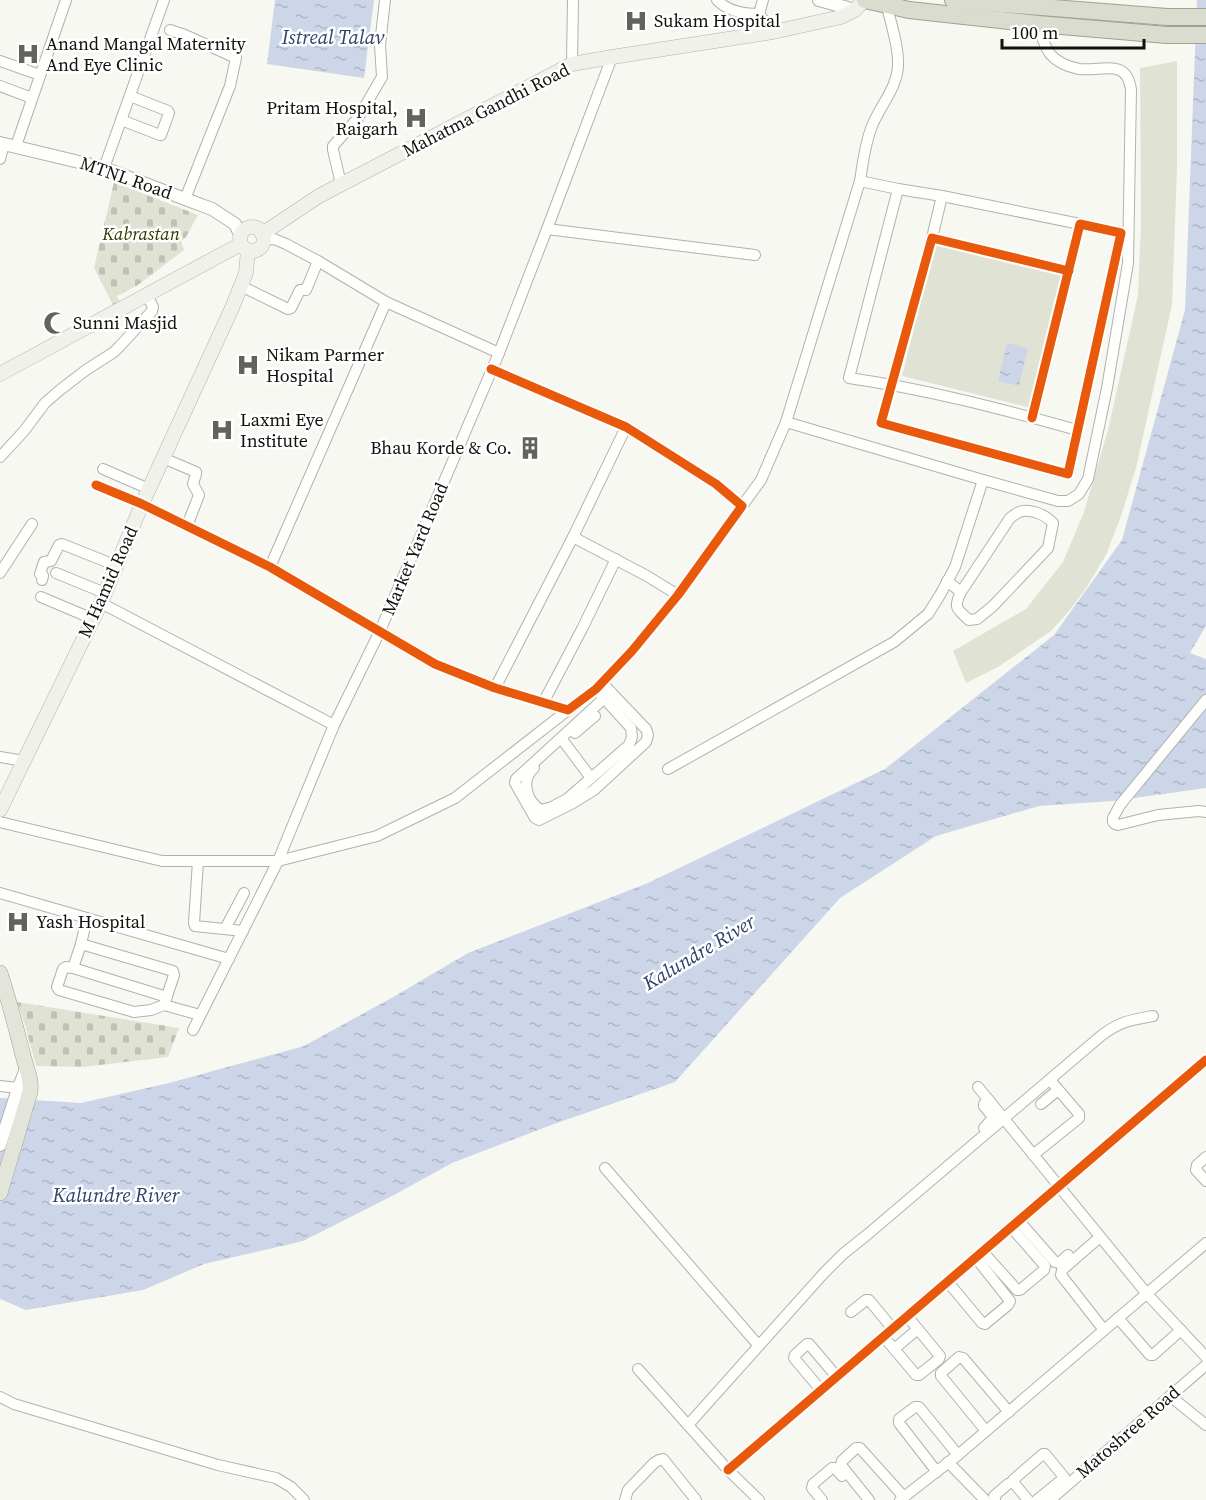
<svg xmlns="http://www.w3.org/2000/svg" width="1206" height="1500" font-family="'Source Serif 4',serif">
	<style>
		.cemetery { fill: url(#cemetery-stones) }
		.park { fill: #e0e3d4 }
		.water { fill: url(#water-ripples) }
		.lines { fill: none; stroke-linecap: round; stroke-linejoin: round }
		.minor-casing { stroke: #b1b2ae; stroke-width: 12 }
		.tertiary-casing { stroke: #b1b2ae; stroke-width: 14 }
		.secondary-casing { stroke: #b1b2ae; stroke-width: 15 }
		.primary-casing { stroke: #a0a18e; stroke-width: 16 }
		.trunk-casing { stroke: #a0a18e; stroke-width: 18 }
		.minor { stroke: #fefefd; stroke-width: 10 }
		.tertiary { stroke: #fefefd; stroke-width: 12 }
		.secondary { stroke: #f1f1ec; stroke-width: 14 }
		.primary { stroke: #e3e4da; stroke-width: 15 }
		.trunk { stroke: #dadccf; stroke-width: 16 }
		.cycleway-casing { stroke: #fff; stroke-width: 13 }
		.cycleway { stroke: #e8590c; stroke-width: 9 }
		.labels { text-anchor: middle; stroke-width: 5; stroke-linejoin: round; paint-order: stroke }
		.poi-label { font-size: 18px; fill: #11110e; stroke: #fff; text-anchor: start }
		.street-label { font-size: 18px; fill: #11110e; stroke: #fff }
		.park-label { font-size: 18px; font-style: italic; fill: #363901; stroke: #fff }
		.water-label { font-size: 20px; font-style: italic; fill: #30426a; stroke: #fff }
	</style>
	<defs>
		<pattern id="cemetery-stones" width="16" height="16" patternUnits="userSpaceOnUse" patternTransform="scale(1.5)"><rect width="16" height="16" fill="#e0e3d4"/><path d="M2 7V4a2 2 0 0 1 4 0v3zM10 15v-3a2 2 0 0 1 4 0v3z" fill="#bfc2b5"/></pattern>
		<pattern id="water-ripples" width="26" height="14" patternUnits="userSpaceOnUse" patternTransform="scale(1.5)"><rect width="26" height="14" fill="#ccd6e8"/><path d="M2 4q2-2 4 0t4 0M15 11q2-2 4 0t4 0" fill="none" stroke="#aeb7c6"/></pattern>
	</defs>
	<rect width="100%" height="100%" fill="#f7f8f2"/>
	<g class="cemetery">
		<path d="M114,182L198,215L186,237L181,241L184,250L138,285L117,296L121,304L114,307L94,268Z"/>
		<path d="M17,1002L179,1028L168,1057L83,1067L36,1066L25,1025Z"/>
	</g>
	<g class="park">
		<path d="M1177,61V169L1172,305L1136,468L1121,516L1106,555L1088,585L1070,610L1051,631L998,667L966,683L953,651L1026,609L1063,562L1084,512L1108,430L1138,295L1141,223L1140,68Z"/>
		<path d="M935,244L1063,276L1031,408L902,376Z"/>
	</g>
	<g class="water">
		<path d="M275,0H374L364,78L267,64Z"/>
		<path d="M1197,0H1206V626L1190,653L1206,659V788L1113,801L1039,806L936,836L840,898L675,1082L554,1124L452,1163L394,1195L303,1241L204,1264L143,1290L26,1310L0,1299V1098L81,1103L169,1083L304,1046L395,996L468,953L648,883L885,769L1054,635L1122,540L1185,310Z"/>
		<path d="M1007,343L1028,348L1019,386L998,381Z"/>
	</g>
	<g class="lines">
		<g class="minor-casing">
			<g id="minor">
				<path d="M717,0C727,11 744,14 759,14L773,32"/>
				<path d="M759,14L763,0"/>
				<path d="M170,30L185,35L236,58L230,86L185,199"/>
				<path d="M0,61L40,75"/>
				<path d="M572,64L573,0"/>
				<path d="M0,86L32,98"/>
				<path d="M121,120L160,135H161L169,113L168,111L130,96"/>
				<path d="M16,146L66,0"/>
				<path d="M0,159L4,144"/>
				<path d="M104,168L164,0"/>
				<path d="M860,181L898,189L849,378C926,389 1002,409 1077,430"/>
				<path d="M341,184L333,150V146L358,118L382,77L380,45L385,0"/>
				<path d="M898,189L942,196L932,238"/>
				<path d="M942,196L1080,224"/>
				<path d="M547,229L755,255"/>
				<path d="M263,240L274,239L286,244L318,261L386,302L499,353"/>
				<path d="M241,286L288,309L291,308L300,290H306L318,261"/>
				<path d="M1032,418L1080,224L1121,233L1068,474L881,423L932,238L1069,271"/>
				<path d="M786,422L983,480L1058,501H1068L1079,494L1088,479L1107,388L1128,263L1131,90C1127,57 1101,72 1079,69C1069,67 1057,62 1050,54C1044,46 1041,33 1038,24"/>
				<path d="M0,457L24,431L45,403L60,390L86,370L114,352L119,347L152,311L153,307L147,295"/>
				<path d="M163,458L196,472V474L193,484L199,495L187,526"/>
				<path d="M103,469L149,489"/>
				<path d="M96,485L142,504L270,567L435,664L495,688L568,710L596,689L632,651L678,595L742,506L716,484L626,427L491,369"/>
				<path d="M742,506L761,480L786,422L860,181C863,162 865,143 872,126C880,106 897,88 898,66C899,46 891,25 887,6"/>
				<path d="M573,537L647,576L678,595"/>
				<path d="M270,567L386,302"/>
				<path d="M0,573L32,524"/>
				<path d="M56,573L105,593"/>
				<path d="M42,580L43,576L40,574L44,562L51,561L59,545L62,544L117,566"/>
				<path d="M947,581L961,592C953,608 957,609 969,620L977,619L993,606L1048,548L1053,523C1045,515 1031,508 1019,512C1015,514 1013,516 1010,518L961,592"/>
				<path d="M41,597L93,619"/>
				<path d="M101,603L334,725"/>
				<path d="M602,683L646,729L648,735L646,742L594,790L573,803L539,820L535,818L515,783L516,779L611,692"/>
				<path d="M495,688L573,537L626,427"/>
				<path d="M1206,700L1120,805L1113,818V822L1115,824L1118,825L1158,815L1199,811L1206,812"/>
				<path d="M543,703L582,629L616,559"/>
				<path d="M575,733L595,716"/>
				<path d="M564,742L591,778"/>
				<path d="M0,757L24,761"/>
				<path d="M534,768C520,780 527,802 541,810L552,807L567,799L629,745L632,737L631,728L600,694"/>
				<path d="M668,769L894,642L928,614L940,595L955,567L983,480"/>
				<path d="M0,822L162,861H278L377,836L455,798L568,710"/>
				<path d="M198,861L194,923L195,926L243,931"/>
				<path d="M0,893L229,959"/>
				<path d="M87,918L81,944L173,971L174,975L164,1005L200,1015"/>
				<path d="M225,929L244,893"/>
				<path d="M81,944L73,968L66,967L63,969L57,987L59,990L134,1012L151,1010L164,1005"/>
				<path d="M73,968L167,997"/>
				<path d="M193,1030L278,861L334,725L380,631L499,353L547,229L612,57"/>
				<path d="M0,1086L18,1088"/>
				<path d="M978,1087L1147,1294L1206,1357"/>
				<path d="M1041,1104L1058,1090"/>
				<path d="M984,1128L992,1119V1116L984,1106V1104L989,1100"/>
				<path d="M1033,1155L1079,1118V1114L1050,1080"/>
				<path d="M1206,1157L1197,1165L1196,1170L1206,1181"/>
				<path d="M605,1168L759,1346"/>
				<path d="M1019,1221L1055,1262L1059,1263L1068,1255"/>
				<path d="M1100,1237L1062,1270L1061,1275L1104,1330"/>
				<path d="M983,1252L1017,1290H1020L1044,1270L1045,1266L1011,1227"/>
				<path d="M948,1282L982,1323L985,1324L1008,1305L1010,1301L976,1258"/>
				<path d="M851,1312L866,1300H869L893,1329"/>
				<path d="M1118,1318L1150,1355H1153L1181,1330"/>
				<path d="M884,1337L916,1375H919L939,1359L940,1356L907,1316"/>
				<path d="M894,1349L918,1329"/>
				<path d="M638,1369L728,1470L759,1500"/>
				<path d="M821,1390L794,1358L795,1355L807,1344H809L837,1377"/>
				<path d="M1170,1396L1206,1425"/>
				<path d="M0,1397L14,1404L218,1465L276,1478L291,1487L304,1500"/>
				<path d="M688,1425L824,1273L843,1254L868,1234L1102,1035C1121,1021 1131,1020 1153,1016"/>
				<path d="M986,1431L941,1376V1373L959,1357L963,1358L1009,1412"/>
				<path d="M948,1462L985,1500"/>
				<path d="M728,1470L1206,1060"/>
				<path d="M937,1472L899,1423V1419L915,1407H919L958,1455"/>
				<path d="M625,1500L628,1490L654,1463L659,1460L663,1459L696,1500"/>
				<path d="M822,1500L812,1488L813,1484L832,1468H835L842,1476"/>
				<path d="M869,1500L841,1465L842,1461L856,1448H860L904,1497"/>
				<path d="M900,1500L958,1455L1206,1243"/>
				<path d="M995,1500L994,1496L1008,1484"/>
				<path d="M1028,1500L1013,1482V1480L1043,1454H1045L1064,1477L1063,1479L1037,1500"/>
				<path d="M1050,1500L1206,1365"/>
			</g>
		</g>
		<g class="tertiary-casing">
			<g id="tertiary">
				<path d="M819,0L855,10"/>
				<path d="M0,143L104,168L185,199L212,209L235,224L240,234"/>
				<path d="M0,1145L17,1092L26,1069"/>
			</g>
		</g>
		<g class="secondary-casing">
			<g id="secondary">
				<circle cx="252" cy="239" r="12"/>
				<path d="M262,234L319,196L572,64L612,57L773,32L841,17L855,10L864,0"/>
				<path d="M0,374L241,244"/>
				<path d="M0,810L101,603L142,504L232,308L246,273L248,250"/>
			</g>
		</g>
		<g class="primary-casing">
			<path id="primary" d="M0,973C9,1000 16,1028 23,1055C26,1069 32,1078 30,1092L0,1193"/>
		</g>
		<g class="trunk-casing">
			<g id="trunk">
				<path d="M865,0L909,10L1038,24L1167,35H1206"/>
				<path d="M953,0L1167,17H1206"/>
			</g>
		</g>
		<use href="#minor" class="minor"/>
		<use href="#tertiary" class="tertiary"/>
		<use href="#secondary" class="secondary"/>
		<use href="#primary" class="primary"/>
		<use href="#trunk" class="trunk"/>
		<g class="cycleway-casing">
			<g id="cycleway">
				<path d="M1032,418L1080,224L1121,233L1068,474L881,423L932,238L1069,271"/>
				<path d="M96,485L142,504L270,567L435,664L495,688L568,710L596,689L632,651L678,595L742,506L716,484L626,427L491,369"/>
				<path d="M728,1470L1206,1060"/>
			</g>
		</g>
		<use href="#cycleway" class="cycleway"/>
	</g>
	<defs>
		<g id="hospital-bare" transform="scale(1.8)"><path d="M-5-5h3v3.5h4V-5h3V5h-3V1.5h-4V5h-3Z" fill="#62625e" stroke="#fff" stroke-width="2.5" paint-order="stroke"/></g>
		<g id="mosque-bare" transform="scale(1.8)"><path d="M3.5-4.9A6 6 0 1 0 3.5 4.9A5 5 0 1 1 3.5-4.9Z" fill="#62625e" stroke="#fff" stroke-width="2.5" paint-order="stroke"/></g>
		<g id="building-bare" transform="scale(1.8)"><path d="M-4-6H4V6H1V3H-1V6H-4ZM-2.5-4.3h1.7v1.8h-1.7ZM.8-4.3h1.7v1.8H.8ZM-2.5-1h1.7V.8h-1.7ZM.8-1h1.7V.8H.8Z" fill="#62625e" stroke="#fff" stroke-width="2.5" paint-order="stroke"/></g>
	</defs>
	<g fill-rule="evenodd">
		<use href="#hospital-bare" x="636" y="21"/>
		<use href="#hospital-bare" x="28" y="54"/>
		<use href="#hospital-bare" x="416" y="118"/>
		<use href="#mosque-bare" x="55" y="323"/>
		<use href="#hospital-bare" x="248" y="365"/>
		<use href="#hospital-bare" x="222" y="430"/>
		<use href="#building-bare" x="530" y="448"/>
		<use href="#hospital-bare" x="18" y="922"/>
	</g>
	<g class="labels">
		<g class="poi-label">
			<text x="654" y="27">Sukam Hospital</text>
			<text x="46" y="50">Anand Mangal Maternity<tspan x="46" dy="21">And Eye Clinic</tspan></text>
			<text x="398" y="114" text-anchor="end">Pritam Hospital,<tspan x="398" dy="21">Raigarh</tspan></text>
			<text x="73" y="329">Sunni Masjid</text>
			<text x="266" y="361">Nikam Parmer<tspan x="266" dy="21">Hospital</tspan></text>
			<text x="240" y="426">Laxmi Eye<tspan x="240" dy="21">Institute</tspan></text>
			<text x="512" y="454" text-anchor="end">Bhau Korde &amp; Co.</text>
			<text x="36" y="928">Yash Hospital</text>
		</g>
		<g class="street-label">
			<text transform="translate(486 110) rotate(-27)" y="6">Mahatma Gandhi Road</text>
			<text transform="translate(126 178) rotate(19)" y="6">MTNL Road</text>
			<text transform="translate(415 549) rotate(-67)" y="6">Market Yard Road</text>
			<text transform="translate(108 582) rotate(-66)" y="6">M Hamid Road</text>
			<text transform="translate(1128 1432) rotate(-41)" y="6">Matoshree Road</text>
		</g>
		<g class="park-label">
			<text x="141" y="240">Kabrastan</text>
		</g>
		<g class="water-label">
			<text x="333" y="44">Istreal Talav</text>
			<text transform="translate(699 952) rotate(-31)" y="7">Kalundre River</text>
			<text x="116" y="1202">Kalundre River</text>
		</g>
	</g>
	<path d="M1002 39v9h142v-9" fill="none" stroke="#11110e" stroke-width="3"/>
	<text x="1011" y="39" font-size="18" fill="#11110e" stroke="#ffffff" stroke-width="4.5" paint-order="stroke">100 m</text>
</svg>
